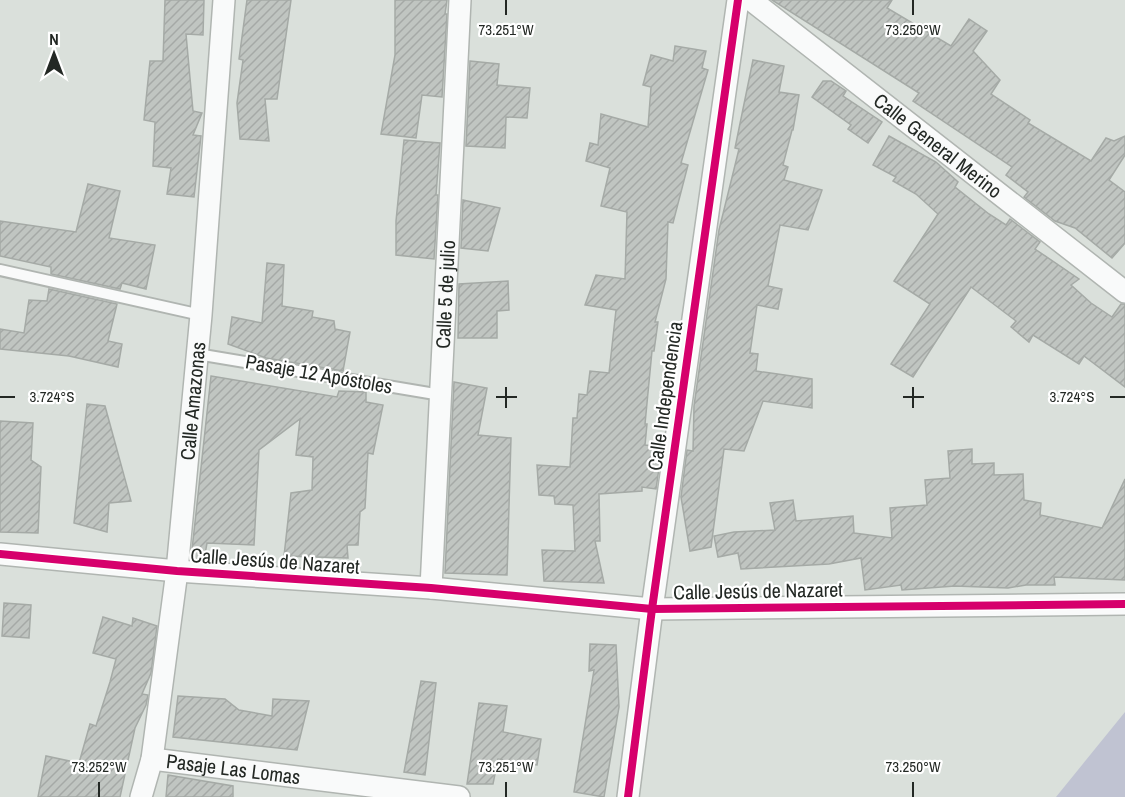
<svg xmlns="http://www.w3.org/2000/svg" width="1125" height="797" font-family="'Archivo Narrow',sans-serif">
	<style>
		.park { fill: #c0c3d2 }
		.building { fill: url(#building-hatch); stroke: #a5aaa6; stroke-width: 1.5 }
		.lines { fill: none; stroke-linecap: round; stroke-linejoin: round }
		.lane-casing { stroke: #b0b5b1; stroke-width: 14 }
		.street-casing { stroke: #b0b5b1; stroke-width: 24 }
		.lane { stroke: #f9fafa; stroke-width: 10 }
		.street { stroke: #f9fafa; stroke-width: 21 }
		.cycleway-casing { stroke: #fff; stroke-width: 11 }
		.cycleway { stroke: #d6006c; stroke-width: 8 }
		.ticks { fill: none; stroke: #232824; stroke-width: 2 }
		.labels { text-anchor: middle; stroke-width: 4.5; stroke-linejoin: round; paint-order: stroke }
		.street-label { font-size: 20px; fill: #232824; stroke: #fff }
		.ticks-label { font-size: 15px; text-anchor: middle; fill: #232824; stroke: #fff; stroke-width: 4.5; stroke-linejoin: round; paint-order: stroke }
	</style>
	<defs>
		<pattern id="building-hatch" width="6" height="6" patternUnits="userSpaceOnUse" patternTransform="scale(1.5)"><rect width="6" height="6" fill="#c0c5c1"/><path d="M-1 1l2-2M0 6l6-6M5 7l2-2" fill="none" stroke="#a5a9a6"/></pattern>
	</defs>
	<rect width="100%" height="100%" fill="#dae0db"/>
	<path class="park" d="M1125,712V797H1056Z"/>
	<g class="building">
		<path d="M165,0H204L203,35L186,34L193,111L202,113L193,135L201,136L194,197L167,194L171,168L153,166L155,122L144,120L150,61H163Z"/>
		<path d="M247,0H291L277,99H265L269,141L240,139L237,103L243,60L239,59Z"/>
		<path d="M395,0H447L445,14H447L442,97L422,95L416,138L381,134L395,55Z"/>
		<path d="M772,0H892L887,8L951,46L969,19L987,31L973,51L1000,80L991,94L1030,120L1028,123L1091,161L1106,138L1114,141L1125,136V155L1109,180L1125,192V243L1112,258L1075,228L1055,221L1024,197L1028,192L1006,175L1012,167L913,101L919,93Z"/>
		<path d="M675,46L706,51L702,68L708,70L681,163L688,165L673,223L668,222L666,279L655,322H658L654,351H652L645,424H647L645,445L662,447L656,489L642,487V491L599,494L600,541H595L604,583L544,581L542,550L575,551L573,505L555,504L554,496L539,495L537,465L570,467L573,418H577L579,394L587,395L590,371L609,373L616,310L585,305L596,275L625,279L627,212L601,206L610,168L586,161L590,143L598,145L601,114L648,127L651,87L643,85L651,55L673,61Z"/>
		<path d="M753,60L784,66L779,92L799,95L793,130H792L783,165L788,167L784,180L822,190L808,230L780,225L768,286L782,289L778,309L757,305L750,353L758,354L756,371L812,379V408L763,401L744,451L724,449L711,547L690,551L681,497L687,450L693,451L694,406L719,230L739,149L735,148Z"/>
		<path d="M470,61L499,64L497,85L530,88L527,118L506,117L505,148L466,146Z"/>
		<path d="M823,81H831L846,91L843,96L882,122L868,143L848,129L851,125L812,97Z"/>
		<path d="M889,136L936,162L958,182L955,187L989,214L1006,225L1010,219L1040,242L1035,249L1079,279L1071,285L1091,303L1112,317L1121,304H1125V387L1084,356L1079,364L1033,335L1029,342L1011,327L1016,321L971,287L913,377L891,364L930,304L894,281L938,214L916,194L893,181L896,177L873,165Z"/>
		<path d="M404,140L440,143L436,195H438L434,259L396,255V221Z"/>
		<path d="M88,184L120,191L109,238L155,245L146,289L122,283L120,289L51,274V267L0,256V221L76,232Z"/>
		<path d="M463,200L500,208L488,251L461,248Z"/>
		<path d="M267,263L284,265L282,306L313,311L312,317L334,321L335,329L350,332L343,371L266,358L228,344L232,317L262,323Z"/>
		<path d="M508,281L509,310L497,311V338H458L459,284Z"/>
		<path d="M49,289L117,304L108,341L122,344L118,367L69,356L0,349V329L24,333L29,300L47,301Z"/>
		<path d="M211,376L337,397L339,391L366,392V402L383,405L373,454L368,453L365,508L360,512L358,545H347L348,558L284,556L291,493L312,490L313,457L296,455L300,419L259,450L254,545L207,543L204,560L191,559Z"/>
		<path d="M454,382L487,388L478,435L511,438L507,575L445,573Z"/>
		<path d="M87,404L105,406L131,501L109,503L107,532L74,523Z"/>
		<path d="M0,421L33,423L31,460L41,467L38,533L0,532Z"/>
		<path d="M972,449V464L994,463V475L1023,474L1024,500L1041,503L1040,515L1102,528L1125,479V580L1054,577L1055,585H1026L1008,588L955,586L902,590L901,585L865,590L861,558L829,564L741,569L738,553L718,557L714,536L734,532L775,530L770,503L793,500L796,521L853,516L854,533L892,538L890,508L927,505L925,480L950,478L948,451Z"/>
		<path d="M4,603L31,605L29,638L2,636Z"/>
		<path d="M103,617L132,626L133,618L157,626L151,673L142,694L148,695L146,705L135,728L120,797H38L46,756L79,763L90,724L96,726L110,682L116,659L93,653Z"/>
		<path d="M590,644L616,645L619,707L604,797L574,792L594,670L589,671Z"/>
		<path d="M421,681L436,683L425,775L404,772Z"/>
		<path d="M178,696L225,699L239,710L272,716L273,699L309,701L297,750L173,737Z"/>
		<path d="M479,703L507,706L503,732L541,739L537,765L498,759L493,784H467Z"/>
		<path d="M168,775L233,786V797H166Z"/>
	</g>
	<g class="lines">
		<g class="lane-casing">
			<g id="lane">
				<path d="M0,270L201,315"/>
				<path d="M197,354L441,395"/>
			</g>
		</g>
		<g class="street-casing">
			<g id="street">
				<path id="s1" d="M751,0L1125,292"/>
				<path d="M0,554L177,571L431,588L652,609L1125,604"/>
				<path id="s2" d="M431,588L460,0"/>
				<path id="s3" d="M152,759L459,797"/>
				<path id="s4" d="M141,797L152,759L177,571L201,315L224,0"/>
				<path d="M628,797L652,609L738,0"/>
			</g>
		</g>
		<use href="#lane" class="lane"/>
		<use href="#street" class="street"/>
		<g class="cycleway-casing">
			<g id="cycleway">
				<path d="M0,554L177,571L431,588L652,609L1125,604"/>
				<path d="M628,797L652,609L738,0"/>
			</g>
		</g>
		<use href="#cycleway" class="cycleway"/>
	</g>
	<path class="ticks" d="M506,0V15M913,0V15M506,387V408M913,387V408M0,397H15M496,397H517M903,397H924M1110,397H1125M99,782V797M506,782V797M913,782V797"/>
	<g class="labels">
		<g class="street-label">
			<text dy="7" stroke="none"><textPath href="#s1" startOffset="237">Calle General Merino</textPath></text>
			<text dy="7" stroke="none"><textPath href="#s2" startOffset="294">Calle 5 de julio</textPath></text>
			<text transform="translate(319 374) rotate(10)" y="7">Pasaje 12 Apóstoles</text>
			<text transform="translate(665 396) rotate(-82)" y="7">Calle Independencia</text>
			<text dy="7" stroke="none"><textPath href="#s4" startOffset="400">Calle Amazonas</textPath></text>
			<text transform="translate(275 561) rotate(4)" y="7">Calle Jesús de Nazaret</text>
			<text transform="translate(758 591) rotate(-1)" y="7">Calle Jesús de Nazaret</text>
			<text dy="7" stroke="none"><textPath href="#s3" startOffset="82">Pasaje Las Lomas</textPath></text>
		</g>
	</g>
	<g class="ticks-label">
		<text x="506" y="35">73.251°W</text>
		<text x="913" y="35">73.250°W</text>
		<text x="52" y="402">3.724°S</text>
		<text x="1072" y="402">3.724°S</text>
		<text x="99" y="772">73.252°W</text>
		<text x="506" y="772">73.251°W</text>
		<text x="913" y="772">73.250°W</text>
	</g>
	<g transform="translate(54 54)" stroke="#ffffff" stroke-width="4.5" paint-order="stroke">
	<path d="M0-4.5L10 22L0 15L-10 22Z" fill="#232824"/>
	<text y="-9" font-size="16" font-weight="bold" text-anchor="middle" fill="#232824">N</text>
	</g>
</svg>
